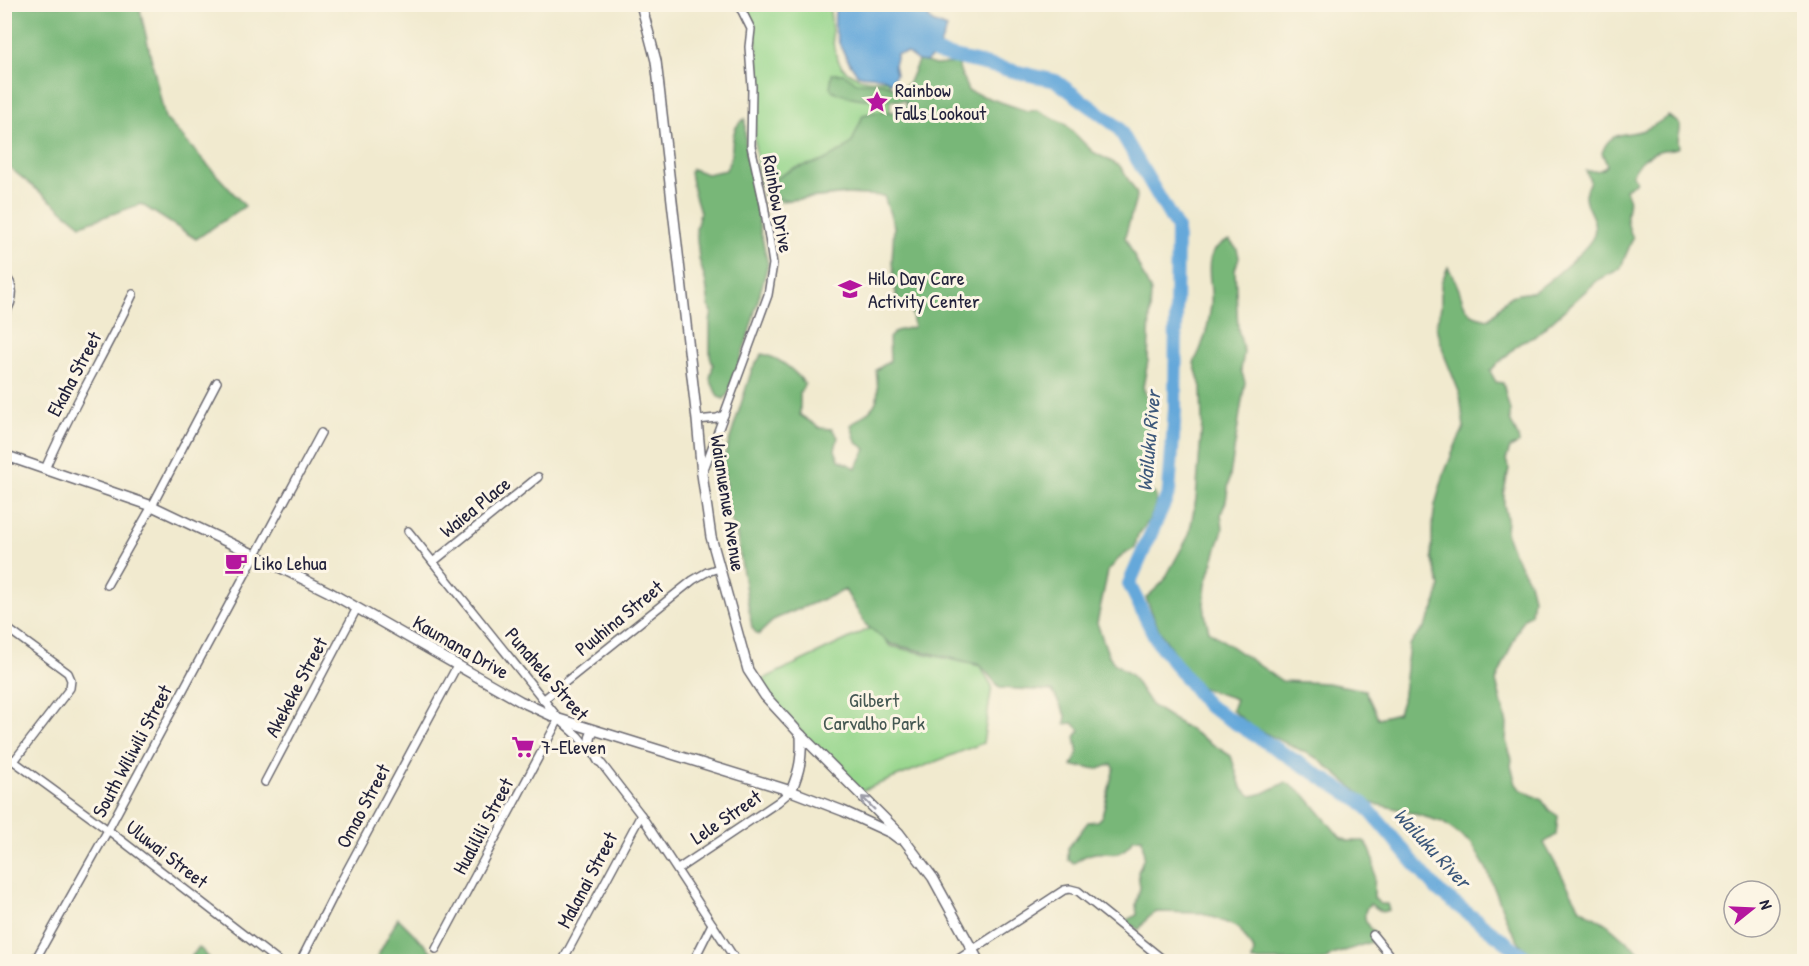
<svg xmlns="http://www.w3.org/2000/svg" width="1809" height="966" font-family="'Patrick Hand',sans-serif">
	<style>
		.green { fill: #96d68c; stroke: #5c7c64; stroke-width: 1.5 }
		.forest { fill: #78b778; stroke: #4d6c5a; stroke-width: 1.5 }
		.water { fill: #65a8da; stroke: #44658a; stroke-width: 1.5 }
		.lines { fill: none; stroke-linecap: round; stroke-linejoin: round }
		.river { stroke: #65a8da; stroke-width: 14 }
		.street-casing { stroke: #6a686f; stroke-width: 10 }
		.secondary-casing { stroke: #6a686f; stroke-width: 12 }
		.street { stroke: #fff; stroke-width: 7 }
		.secondary { stroke: #fff; stroke-width: 9 }
		.oneway { stroke: #9c9ca7 }
		.labels { text-anchor: middle; stroke-width: 6; stroke-linejoin: round; paint-order: stroke }
		.poi-label { font-size: 20px; fill: #22223b; stroke: #fcf5e5; text-anchor: start }
		.street-label { font-size: 20px; fill: #22223b; stroke: #fcf5e5 }
		.park-label { font-size: 20px; fill: #455853; stroke: #fcf5e5 }
		.water-label { font-size: 21px; font-style: italic; fill: #3d587b; stroke: #fcf5e5 }
	</style>
	<rect width="100%" height="100%" fill="#fcf5e5"/>
	<filter id="ink" filterUnits="userSpaceOnUse"><feTurbulence type="fractalNoise" baseFrequency=".0167" numOctaves="2"/><feDisplacementMap in="SourceGraphic" scale="12" xChannelSelector="R" yChannelSelector="G"/><feConvolveMatrix kernelMatrix="1 2 1 2 8 2 1 2 1" color-interpolation-filters="sRGB"/></filter>
	<filter id="wash" filterUnits="userSpaceOnUse"><feTurbulence type="fractalNoise" baseFrequency=".008" numOctaves="4" result="noise"/><feDisplacementMap in="SourceGraphic" scale="24" xChannelSelector="R" yChannelSelector="G"/><feGaussianBlur stdDeviation="1.35" result="paint"/><feColorMatrix in="noise" values="0 0 0 0 0 0 0 0 0 0 0 0 0 0 0 0 0 1.4 0 .05"/><feComposite in="paint" operator="in"/></filter>
	<g filter="url(#wash)">
		<rect width="100%" height="100%" fill="#f1eacf"/>
		<g class="green">
			<path d="M743,5H829C835,36 826,75 870,80C877,81 883,79 889,80L893,189L765,203C761,184 756,164 755,144C753,104 768,37 743,5Z"/>
			<path d="M875,626L890,646L980,666L992,686L983,743L858,792L755,683Z"/>
		</g>
		<g class="forest">
			<path d="M4,5H139L165,118L245,206L196,239L141,204L81,225L5,164Z"/>
			<path d="M918,61L926,62L935,65L957,63L968,91L1027,111L1037,110L1064,123L1093,152L1120,166L1136,192L1137,195L1125,237L1151,292L1148,361L1143,387L1151,409L1146,451L1139,476L1144,489L1155,494C1159,508 1147,524 1139,534C1136,537 1136,543 1135,548L1121,556L1108,571L1097,623L1108,654L1113,662L1132,676L1151,705L1231,756L1241,787L1249,794L1252,796L1264,793L1286,782L1305,795L1340,837L1348,841H1364C1378,855 1374,880 1374,898L1380,904H1387L1389,910L1382,912L1370,904C1360,913 1366,926 1375,934L1374,941L1330,956L1325,961H1252L1254,951L1239,928L1203,913L1157,912L1148,917L1139,930L1124,921L1137,915L1136,904L1140,888L1138,872L1144,857L1142,838L1133,839C1118,864 1111,848 1091,854C1085,855 1079,860 1074,863L1068,860V848L1088,822L1097,821L1102,816L1114,768L1112,764L1099,769L1072,766L1078,753L1075,737L1080,730L1073,723L1065,724L1066,715L1052,691L1000,688L980,665L891,644L866,625L845,590L775,619L758,635L752,628L736,530L720,500L726,485L722,464L752,369L762,354C781,358 794,370 805,384L800,393V415L820,428L832,429L838,437L835,450L839,460L856,468L866,449L856,442L851,425C879,403 880,406 876,370L890,361L889,338L896,331L914,327L910,303H897L892,262L894,226L884,196L845,194L788,200L779,198L772,191V181L792,169L823,161L843,150L852,142L863,115L876,112H894L907,106L906,101C888,100 842,101 830,88L832,74H844L856,82L884,83L899,90L909,82Z"/>
			<path d="M1668,116C1691,129 1674,128 1679,147C1672,151 1666,148 1659,151C1646,155 1638,163 1632,174L1636,180L1635,183L1625,189C1630,199 1629,202 1627,213C1626,222 1629,230 1633,238L1620,269L1598,280L1534,337L1522,341L1490,371L1496,382L1503,383L1510,411V420L1518,437L1519,443L1510,448L1506,460L1509,469L1504,491V505L1507,518L1506,534L1512,550L1529,582L1533,598L1531,614L1523,619L1496,681L1507,724L1506,741L1512,759L1511,766L1516,784L1520,789L1542,800L1549,810L1558,816L1556,835L1544,843L1580,908L1607,924L1639,952L1640,961H1539L1521,945L1509,926L1487,870L1472,844L1442,822L1398,809L1371,803L1317,758L1252,727L1232,710L1236,699C1223,694 1204,691 1194,683L1159,630L1146,598L1163,582L1189,535L1196,499L1202,423L1201,387L1194,363C1204,344 1208,327 1211,305C1214,282 1197,252 1229,240L1237,249L1239,257L1235,270L1238,329L1244,352L1241,370L1245,382L1226,501L1221,514L1223,529L1206,584L1204,604L1206,619L1209,631L1282,681L1327,683L1365,690L1378,718L1398,713L1402,701L1409,645L1424,628L1434,609L1440,586L1432,558V529L1435,505L1444,474L1456,444L1464,428L1460,394L1445,357L1436,326L1441,307V283L1448,267C1451,273 1455,279 1457,285C1462,295 1463,310 1474,315C1478,317 1484,318 1488,319C1498,313 1502,301 1511,296C1518,293 1527,294 1534,291C1546,285 1592,246 1594,234C1598,217 1584,209 1585,194C1586,190 1588,185 1590,181L1586,171C1594,171 1602,172 1607,165L1602,153C1610,128 1629,137 1646,129C1654,126 1661,121 1668,116Z"/>
			<path d="M745,119L746,157L751,175L759,225L768,264L747,340L728,394L724,399L718,397L710,379L713,365L710,355V322L712,312L709,307L706,283L699,259L696,229L700,212L693,189L690,172L692,169L707,174L726,170C727,167 729,164 730,161C734,146 729,127 745,119Z"/>
			<path d="M398,918L441,961H375Z"/>
			<path d="M199,947L212,961H188Z"/>
		</g>
		<path class="water" d="M836,5H920L932,22L947,28L937,53L926,62L918,61L907,53L897,54L894,65L896,74L891,82L881,77L858,75C842,53 830,33 836,5Z"/>
		<g class="lines">
			<path class="river" d="M923,41L937,53L1056,81L1118,127L1177,228L1175,409L1169,492L1129,584L1157,641L1207,705L1364,804L1438,891L1532,962"/>
		</g>
	</g>
	<g filter="url(#ink)">
		<g class="lines">
			<g class="street-casing">
				<g id="street">
					<path d="M4,274C17,287 13,302 4,316"/>
					<path d="M697,420L717,418L724,415"/>
					<path d="M45,469C71,409 105,353 133,294"/>
					<path d="M703,472L768,295L773,264L764,205L751,146L752,87L749,47L751,29L742,11L736,4"/>
					<path d="M408,531L559,719L578,736L590,751"/>
					<path d="M433,562L538,477"/>
					<path d="M107,585L152,506L217,382"/>
					<path d="M4,626L68,673L71,680L70,688L14,761"/>
					<path d="M543,700L693,580L707,572L719,568"/>
					<path d="M4,754L108,830L279,962"/>
					<path d="M598,759L641,815L737,962"/>
					<path d="M265,782L357,608"/>
					<path d="M678,869L778,802L791,791"/>
					<path d="M1373,935L1395,962"/>
					<path d="M436,949L559,719"/>
					<path d="M34,962L108,830L321,433"/>
					<path d="M300,962L338,887L457,666"/>
					<path d="M562,962L641,815"/>
					<path d="M693,962L712,924"/>
					<path d="M954,962L1064,890L1070,889L1078,891L1166,962"/>
				</g>
			</g>
			<g class="secondary-casing">
				<g id="secondary">
					<path d="M641,4L656,61L697,420L702,474L711,537L748,670L765,696L801,735L899,833L933,878L979,962"/>
					<path d="M4,455L152,506L255,555L329,592L520,701L559,719L791,791L843,811L891,833L899,839"/>
					<path d="M594,731C585,741 593,750 599,761"/>
					<path d="M791,791C800,770 802,758 801,735"/>
				</g>
			</g>
			<use href="#street" class="street"/>
			<use href="#secondary" class="secondary"/>
		</g>
		<defs><path id="oneway-shaft" d="M-6 0H5M1.5-3L5.5 0L1.5 3" fill="none" stroke-width="1.6" stroke-linecap="round" stroke-linejoin="round" transform="scale(1.5)"/></defs>
		<use class="oneway" href="#oneway-shaft" transform="translate(868 803) rotate(-135)"/>
	</g>
	<defs>
		<g id="sight-bare" transform="scale(1.8)"><path d="M0-6L1.8-2.2L6-1.7L2.9 1.2L3.7 5.4L0 3.3L-3.7 5.4L-2.9 1.2L-6-1.7L-1.8-2.2Z" fill="#b5179e" stroke="#fcf5e5" stroke-width="2.5" paint-order="stroke"/></g>
		<g id="school-bare" transform="scale(1.8)"><path d="M0-5L7-2L0 1L-7-2ZM-4 1L0 2.5L4 1V4Q0 6-4 4Z" fill="#b5179e" stroke="#fcf5e5" stroke-width="2.5" paint-order="stroke"/></g>
		<g id="cafe-bare" transform="scale(1.8)"><path d="M-5.5-4.5H6V0H3Q3 3.5 0 3.5H-2.5Q-5.5 3.5-5.5 0ZM3-3.2v2h1.7v-2ZM-6 4.5H4V6H-6Z" fill="#b5179e" stroke="#fcf5e5" stroke-width="2.5" paint-order="stroke"/></g>
		<g id="supermarket-bare" transform="scale(1.8)"><path d="M-6-5.5h2.5l.6 2H6L4.5 2H-2.5L-4.4-4H-6ZM-1.5 3.2a1.3 1.3 0 1 0 .1 0ZM3 3.2a1.3 1.3 0 1 0 .1 0Z" fill="#b5179e" stroke="#fcf5e5" stroke-width="2.5" paint-order="stroke"/></g>
	</defs>
	<g fill-rule="evenodd">
		<use href="#sight-bare" x="877" y="102"/>
		<use href="#school-bare" x="850" y="289"/>
		<use href="#cafe-bare" x="236" y="563"/>
		<use href="#supermarket-bare" x="523" y="747"/>
	</g>
	<g class="labels">
		<g class="poi-label">
			<text x="895" y="97">Rainbow<tspan x="895" dy="23">Falls Lookout</tspan></text>
			<text x="868" y="285">Hilo Day Care<tspan x="868" dy="23">Activity Center</tspan></text>
			<text x="254" y="570">Liko Lehua</text>
			<text x="541" y="754">7-Eleven</text>
		</g>
		<g class="street-label">
			<text transform="translate(778 204) rotate(80)" y="7">Rainbow Drive</text>
			<text transform="translate(74 374) rotate(-62)" y="7">Ekaha Street</text>
			<text transform="translate(728 503) rotate(81)" y="7">Waianuenue Avenue</text>
			<text transform="translate(475 507) rotate(-39)" y="7">Waiea Place</text>
			<text transform="translate(619 618) rotate(-39)" y="7">Puuhina Street</text>
			<text transform="translate(461 647) rotate(30)" y="7">Kaumana Drive</text>
			<text transform="translate(547 674) rotate(49)" y="7">Punahele Street</text>
			<text transform="translate(296 687) rotate(-62)" y="7">Akekeke Street</text>
			<text transform="translate(132 751) rotate(-62)" y="7">South Wiliwili Street</text>
			<text transform="translate(363 806) rotate(-62)" y="7">Omao Street</text>
			<text transform="translate(726 817) rotate(-34)" y="7">Lele Street</text>
			<text transform="translate(483 826) rotate(-62)" y="7">Hualilili Street</text>
			<text transform="translate(167 854) rotate(38)" y="7">Uluwai Street</text>
			<text transform="translate(587 880) rotate(-62)" y="7">Malanai Street</text>
		</g>
		<g class="park-label">
			<text x="874" y="707">Gilbert<tspan x="874" dy="23">Carvalho Park</tspan></text>
		</g>
		<g class="water-label">
			<text transform="translate(1149 441) rotate(-85)" y="7">Wailuku River</text>
			<text transform="translate(1432 848) rotate(47)" y="7">Wailuku River</text>
		</g>
	</g>
	<rect width="1809" height="966" fill="none" stroke="#fcf5e5" stroke-width="24"/>
	<g transform="translate(1752 909) rotate(72)"><circle r="28" fill="#fcf5e5" stroke="#a5a1a1" stroke-width="1.5"/>
	<path d="M0-4.5L10 22L0 15L-10 22Z" fill="#b5179e"/>
	<text y="-9" font-size="16" font-weight="bold" text-anchor="middle" fill="#22223b">N</text>
	</g>
</svg>
